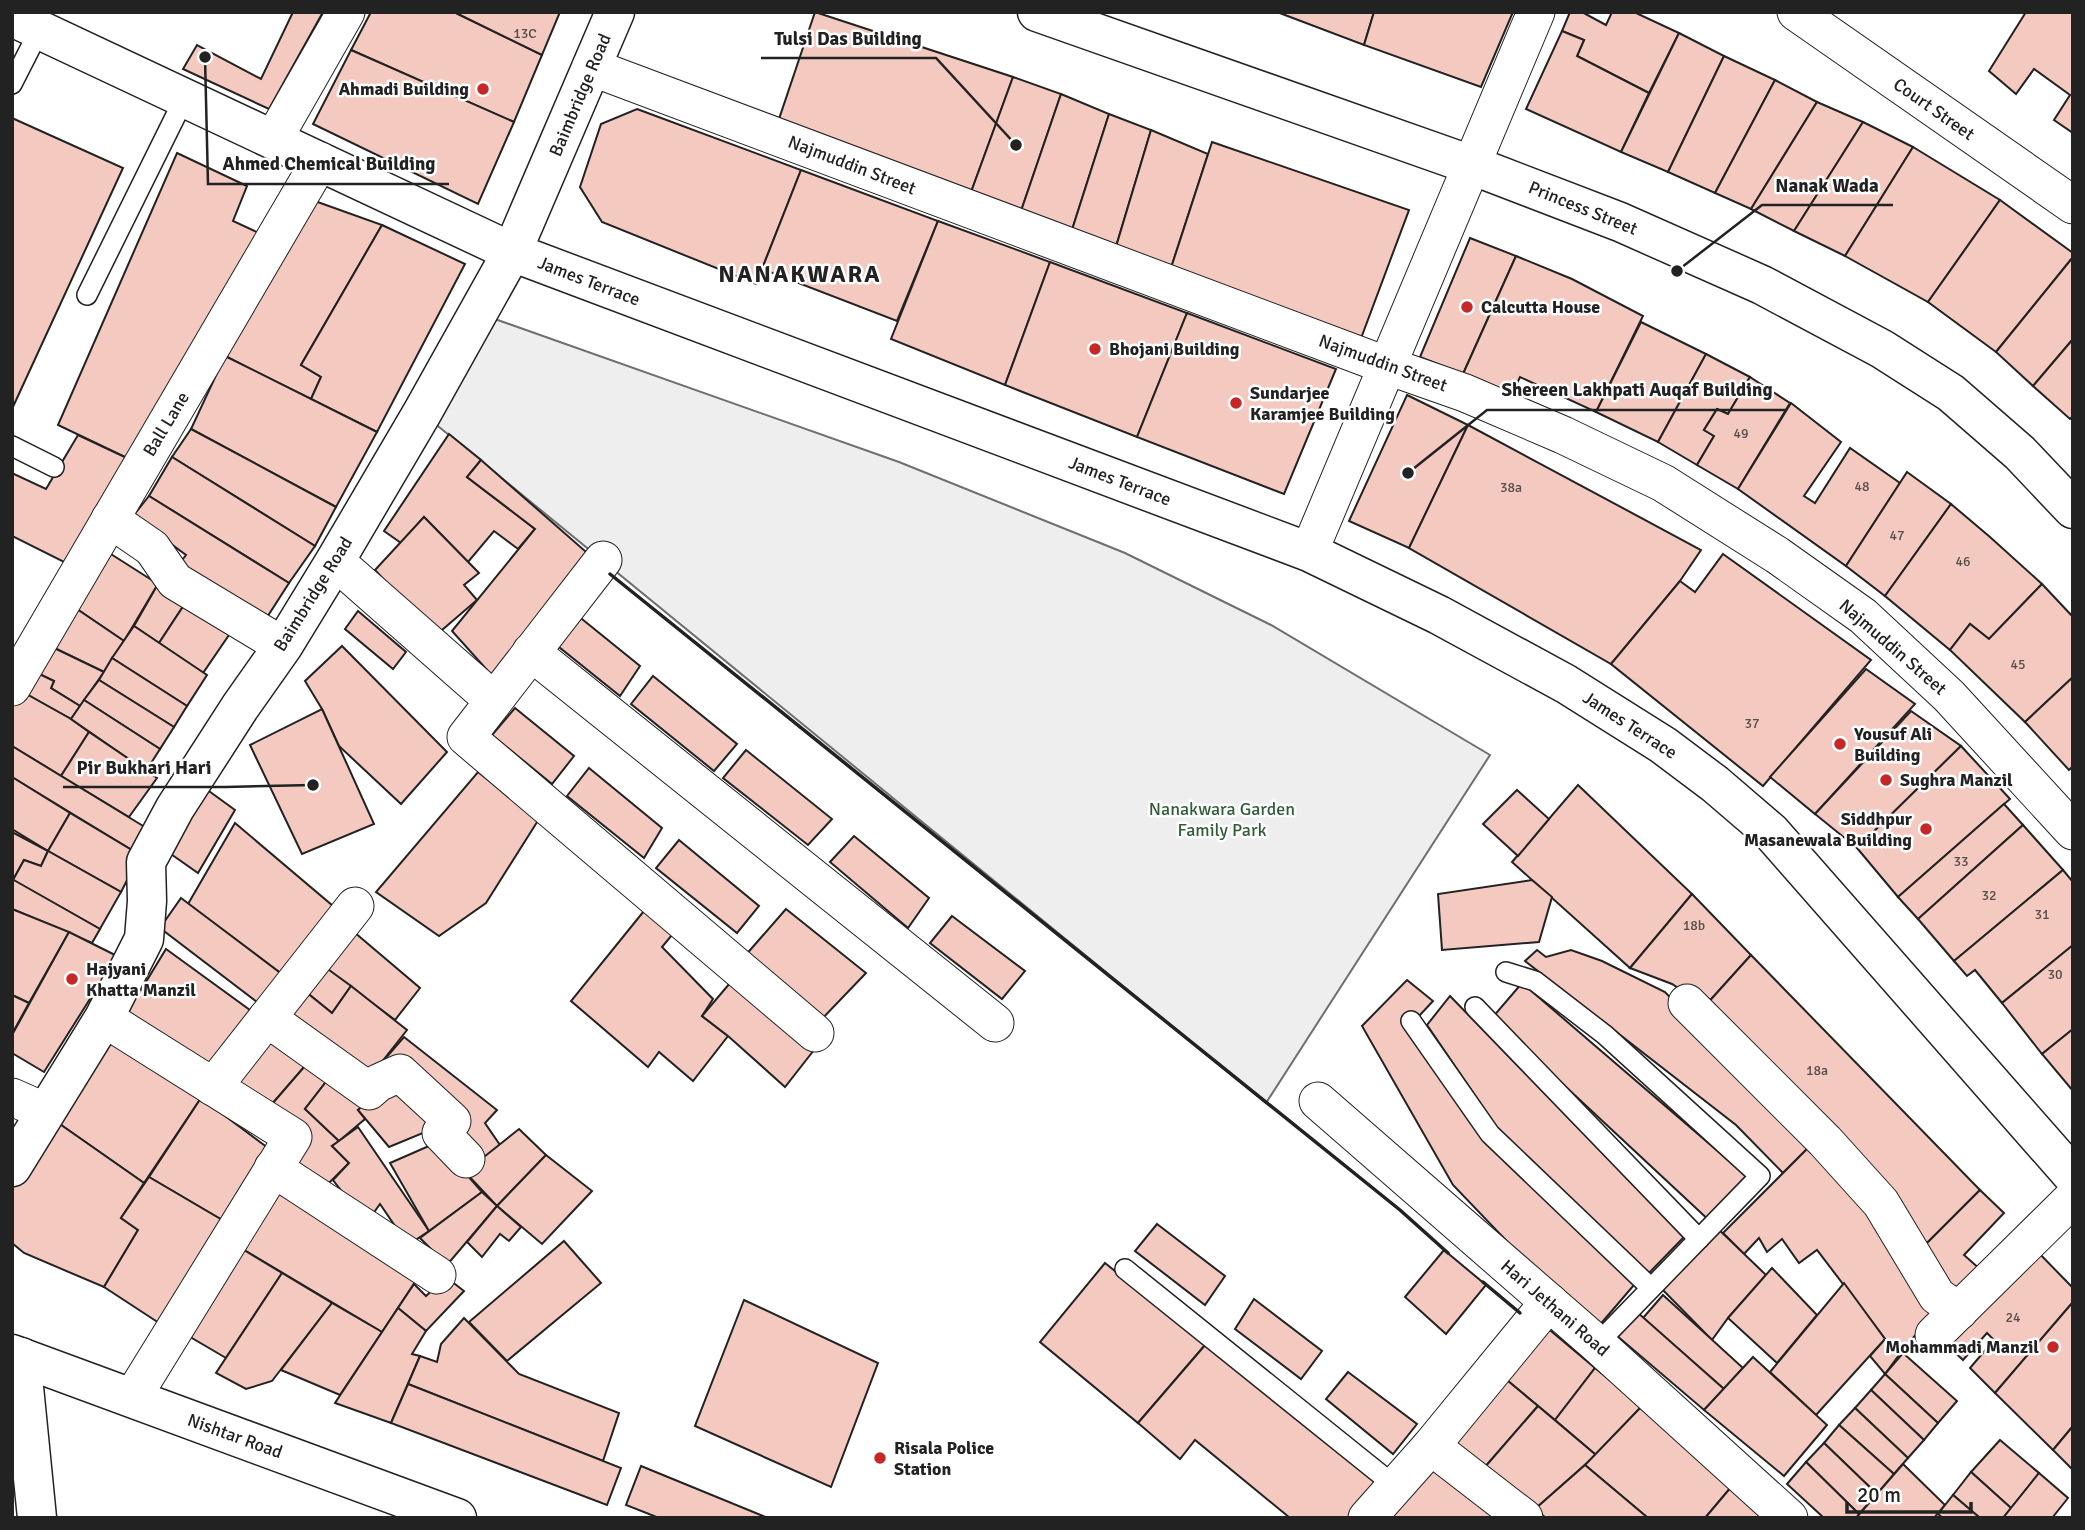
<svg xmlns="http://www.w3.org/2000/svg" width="2085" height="1530" font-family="Signika,sans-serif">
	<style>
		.green { fill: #eee; stroke: #6f6f6f; stroke-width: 2 }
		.building { fill: #f3c9c0; stroke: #222; stroke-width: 2 }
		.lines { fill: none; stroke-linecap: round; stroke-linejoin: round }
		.service-casing { stroke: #222; stroke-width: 22 }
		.minor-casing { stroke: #222; stroke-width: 39 }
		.tertiary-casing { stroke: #222; stroke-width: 41 }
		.primary-casing { stroke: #222; stroke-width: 41 }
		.service { stroke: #fff; stroke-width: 19 }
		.minor { stroke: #fff; stroke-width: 37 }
		.tertiary { stroke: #fff; stroke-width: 38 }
		.primary { stroke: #fff; stroke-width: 38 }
		.wall { stroke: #222; stroke-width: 3.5 }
		.poi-dot { fill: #c62828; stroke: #fff; stroke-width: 2.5 }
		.labels { text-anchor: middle; stroke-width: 5; stroke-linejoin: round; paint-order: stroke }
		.number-label { font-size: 14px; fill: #564c4a }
		.poi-label { font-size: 18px; font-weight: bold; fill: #222; stroke: #fff; text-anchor: start }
		.street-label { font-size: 18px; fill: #222; stroke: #fff }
		.park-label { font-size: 18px; fill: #2f5e38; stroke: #fff }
		.district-label { font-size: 24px; font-weight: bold; letter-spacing: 2px; fill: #222; stroke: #fff }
		.leader { fill: none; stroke: #222; stroke-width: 2.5 }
		.callout-dot { fill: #222; stroke: #fff; stroke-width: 2.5 }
		.callout-label { font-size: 19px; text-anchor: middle; font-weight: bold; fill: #222; stroke: #fff; stroke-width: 5; stroke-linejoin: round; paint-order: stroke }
	</style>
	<rect width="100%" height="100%" fill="#fff"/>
	<path class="green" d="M478,313L899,462L1125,553L1271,625L1490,755L1266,1103L422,413Z"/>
	<g class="building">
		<path d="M293,12H323L269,109L183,69L197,45L261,79Z"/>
		<path d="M371,12H454L542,55L514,122L351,50Z"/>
		<path d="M454,12H560L542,55Z"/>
		<path d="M815,12L1013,77L970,195L777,125Z"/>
		<path d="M1277,12H1374L1364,45Z"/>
		<path d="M1374,12H1513L1481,87L1364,45Z"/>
		<path d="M1570,12H1582L1606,25L1612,12H1634L1679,33L1649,93L1577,56L1584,40L1562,31Z"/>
		<path d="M2026,12H2073V133L2054,120L2070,95L2034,69L2016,94L1989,71Z"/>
		<path d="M1562,31L1584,40L1577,56L1649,93L1621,152L1526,109Z"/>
		<path d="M1679,33L1724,56L1668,172L1621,152Z"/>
		<path d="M351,50L514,122L478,204L313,124Z"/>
		<path d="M1724,56L1775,80L1715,193L1668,172Z"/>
		<path d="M1013,77L1061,94L1020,214L970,195Z"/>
		<path d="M1775,80L1817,102L1751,209L1715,193Z"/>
		<path d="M1061,94L1109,114L1071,233L1020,214Z"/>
		<path d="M1817,102L1863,122L1794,231L1751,209Z"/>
		<path d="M637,109L801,170L756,284L602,222L580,187L601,124Z"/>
		<path d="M1109,114L1151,130L1115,250L1071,233Z"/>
		<path d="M12,118L123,168L12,409Z"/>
		<path d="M1863,122L1913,147L1845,256L1794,231Z"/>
		<path d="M1151,130L1208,154L1170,271L1115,250Z"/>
		<path d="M1212,142L1409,210L1360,341L1170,271Z"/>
		<path d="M1913,147L2000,200L1928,302L1845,256Z"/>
		<path d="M177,153L247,186L233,221L261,234L129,459L58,425Z"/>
		<path d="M801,170L938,221L897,321L762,269Z"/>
		<path d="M312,200L382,225L301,365L321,377L311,399L225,356Z"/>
		<path d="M2000,200L2073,253V257L1996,352L1928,302Z"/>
		<path d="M938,221L1050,262L1005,385L891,339Z"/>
		<path d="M382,225L465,264L377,432L311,399L321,377L301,365Z"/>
		<path d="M1470,238L1516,256L1463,374L1420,357Z"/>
		<path d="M1516,256L1572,279L1643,316L1596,412L1520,377L1512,394L1463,374Z"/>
		<path d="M2073,257V339L2033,386L1996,352Z"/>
		<path d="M1050,262L1187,313L1137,437L1005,385Z"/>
		<path d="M1187,313L1336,369L1284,494L1137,437Z"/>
		<path d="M1641,322L1706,354L1658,442L1596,412Z"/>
		<path d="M2073,339V416L2070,419L2033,386Z"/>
		<path d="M1706,354L1750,377L1728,414L1717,409L1704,430L1714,436L1697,465L1658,442Z"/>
		<path d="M225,356L377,432L336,507L191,429Z"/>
		<path d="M1750,377L1790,403L1738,489L1697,465L1714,436L1704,430L1717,409L1728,414Z"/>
		<path d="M1407,395L1468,425L1409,548L1349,521Z"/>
		<path d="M1791,403L1841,442L1804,496L1815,503L1850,448L1900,483L1846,566L1738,489Z"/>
		<path d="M1468,425L1701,550L1680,581L1611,664L1409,548Z"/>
		<path d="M191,429L336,507L315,546L172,457Z"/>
		<path d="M449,434L481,460L467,477L535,529L518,549L494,531L468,562L424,517L401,543L384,531Z"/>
		<path d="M78,435L129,459L68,564L12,536V473L46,489Z"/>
		<path d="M172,457L315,546L289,583L149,496Z"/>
		<path d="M481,460L593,558L496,680L452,631L535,529L467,477Z"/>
		<path d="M1907,472L1951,504L1885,596L1846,566Z"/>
		<path d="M149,496L289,583L262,625L177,567L186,555L133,516Z"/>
		<path d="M1951,504L1990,537L2042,584L1989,639L1970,624L1950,650L1885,596Z"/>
		<path d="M424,517L479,573L464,585L477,600L435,636L375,570Z"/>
		<path d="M103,549L158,584L124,641L71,605Z"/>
		<path d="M1723,554L1871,660L1763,786L1611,664L1680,581L1695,592Z"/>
		<path d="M158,584L186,602L159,643L134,626Z"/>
		<path d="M2042,584L2073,617V677L2025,722L1950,650L1970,624L1989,639Z"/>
		<path d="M186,602L231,632L203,673L159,643Z"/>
		<path d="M71,605L124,641L104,672L48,645Z"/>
		<path d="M358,611L406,652L393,669L345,629Z"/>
		<path d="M577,615L640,666L620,696L554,643Z"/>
		<path d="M134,626L207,675L187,706L112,658Z"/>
		<path d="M48,645L104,672L80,706L51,688L54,681L33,671Z"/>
		<path d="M342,646L447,752L401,804L339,746L322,709L305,681Z"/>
		<path d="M112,658L187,706L174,727L99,680Z"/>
		<path d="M1866,669L1915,704L1815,814L1770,777Z"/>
		<path d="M33,671L54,681L51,688L80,706L71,719L21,691Z"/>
		<path d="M653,676L737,744L714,771L631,704Z"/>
		<path d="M2073,677V766L2069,770L2025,722Z"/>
		<path d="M99,680L174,727L160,749L84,700Z"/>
		<path d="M21,691L71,719L89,732L61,776L12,746V706Z"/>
		<path d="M84,700L160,749L146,771L71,719Z"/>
		<path d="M515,708L574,756L552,784L492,735Z"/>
		<path d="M322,709L374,824L302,854L250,745Z"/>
		<path d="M1911,711L1961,746L1857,848L1815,814Z"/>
		<path d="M89,732L157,778L129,817L61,776Z"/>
		<path d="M12,746L153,832L140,855L12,777Z"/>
		<path d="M1961,746L2010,799L1898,897L1857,848Z"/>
		<path d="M746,750L832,819L808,845L723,778Z"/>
		<path d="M589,768L662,828L644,858L567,796Z"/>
		<path d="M478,772L539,819L486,903L439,936L376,892Z"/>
		<path d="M12,777L70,813L48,851L12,829Z"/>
		<path d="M1578,785L1692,894L1630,968L1512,862Z"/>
		<path d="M202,786L235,810L198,873L168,852Z"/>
		<path d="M1517,790L1549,819L1518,856L1483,824Z"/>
		<path d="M2004,804L2023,825L1918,919L1898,897Z"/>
		<path d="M70,813L140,855L121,892L48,851Z"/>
		<path d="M235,823L333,906L283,975L188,904Z"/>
		<path d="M2023,825L2063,870L1954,961L1918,919Z"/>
		<path d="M12,832L48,851L41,866L24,860L13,880Z"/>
		<path d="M854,836L929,898L908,928L830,862Z"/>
		<path d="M679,840L759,906L737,933L656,868Z"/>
		<path d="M48,851L121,892L100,929L13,880L24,860L41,866Z"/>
		<path d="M2063,870L2073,882V945L2002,1003L1975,970L1967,976L1954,961Z"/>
		<path d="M12,879L100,929L92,943L12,909Z"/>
		<path d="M1532,880L1552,897L1539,942L1442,950L1438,894Z"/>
		<path d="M1692,894L1751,955L1705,1006L1672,984L1630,968Z"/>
		<path d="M181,898L283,975L261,1005L160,928Z"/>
		<path d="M648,906L677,929L662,947L713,999L702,1016L728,1036L693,1081L659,1052L648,1067L571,1001Z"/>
		<path d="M12,909L69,932L29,1003L12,995Z"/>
		<path d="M786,909L866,973L819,1022L744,957Z"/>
		<path d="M952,916L1025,971L1002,999L930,943Z"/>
		<path d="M69,932L117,956L44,1072L12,1053V1035Z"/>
		<path d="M354,932L420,988L395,1020L322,966Z"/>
		<path d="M2073,945V1029L2042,1054L2002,1003Z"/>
		<path d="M166,949L254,1013L208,1075L113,1017L132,984L141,990Z"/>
		<path d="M1537,950L1546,957L1571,950L1602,961L1665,992L1813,1143L1783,1173L1736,1125L1525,961Z"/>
		<path d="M1751,955L1980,1190L1924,1246L1705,1006Z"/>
		<path d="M314,959L351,986L332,1013L295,983Z"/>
		<path d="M1407,980L1433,1001L1406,1030L1486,1143L1634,1285L1598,1327L1546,1282L1453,1185L1362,1026Z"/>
		<path d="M295,983L332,1013L351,986L407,1030L377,1068L369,1081L273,1011Z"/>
		<path d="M730,983L814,1050L785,1087L728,1036L702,1016Z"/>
		<path d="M1522,983L1748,1177L1713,1224L1492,1018Z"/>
		<path d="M12,995L29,1003L12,1034Z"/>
		<path d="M1450,996L1684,1237L1649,1273L1500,1132L1427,1025Z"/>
		<path d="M263,1024L311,1059L266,1111L223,1082Z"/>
		<path d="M2073,1029V1091L2042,1054Z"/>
		<path d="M103,1035L201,1098L144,1183L54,1120Z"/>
		<path d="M404,1037L497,1110L485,1123L500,1145L479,1162L377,1068Z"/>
		<path d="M311,1059L332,1074L305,1109L339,1141L332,1146L349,1163L321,1191L287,1161L266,1111Z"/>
		<path d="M332,1074L371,1099L358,1110L365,1119L339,1141L305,1109Z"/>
		<path d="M393,1076L440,1126L389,1147L358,1110Z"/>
		<path d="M201,1098L272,1151L229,1224L149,1177Z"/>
		<path d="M54,1120L144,1183L121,1218L138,1230L104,1287L24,1253L12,1243V1184Z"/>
		<path d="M358,1127L429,1231L408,1245L380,1204L370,1218L350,1202L333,1180L349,1163L332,1146Z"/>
		<path d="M519,1129L546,1155L497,1206L465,1172Z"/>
		<path d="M438,1142L482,1192L429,1231L390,1163Z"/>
		<path d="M1813,1143L1887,1229L1936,1312L1905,1347L1885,1374L1870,1356L1885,1339L1817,1250L1799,1263L1782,1239L1767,1252L1759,1238L1744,1254L1723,1233Z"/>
		<path d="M546,1155L592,1191L542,1244L497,1206Z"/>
		<path d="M149,1177L229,1224L159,1323L104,1287L138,1230L121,1218Z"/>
		<path d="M277,1190L419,1276L382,1332L239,1247Z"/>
		<path d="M1980,1190L2004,1213L1964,1255L1981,1270L1952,1299L1924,1246Z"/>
		<path d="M482,1192L497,1206L447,1265L420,1238Z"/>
		<path d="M497,1206L521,1227L509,1241L500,1234L482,1257L467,1242Z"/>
		<path d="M1157,1224L1225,1276L1205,1305L1135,1251Z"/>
		<path d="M1713,1224L1766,1275L1728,1318L1712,1340L1656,1283Z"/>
		<path d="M564,1241L601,1283L507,1361L469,1322Z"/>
		<path d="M239,1247L282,1273L226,1358L180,1331Z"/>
		<path d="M2033,1247L2073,1288V1302L1995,1393L1970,1368L1994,1340L1987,1333L1963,1360L1943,1341Z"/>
		<path d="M1444,1250L1486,1285L1446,1334L1405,1297Z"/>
		<path d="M1105,1263L1206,1344L1138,1423L1040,1342Z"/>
		<path d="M1772,1268L1817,1315L1777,1363L1728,1318Z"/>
		<path d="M282,1273L332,1303L272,1381L246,1389L216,1373Z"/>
		<path d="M446,1277L464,1291L426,1331L398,1308L414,1284L426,1296Z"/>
		<path d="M1844,1283L1885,1339L1816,1415L1770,1372Z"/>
		<path d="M1663,1295L1743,1368L1724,1389L1643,1318Z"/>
		<path d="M1254,1299L1322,1351L1301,1379L1235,1329Z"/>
		<path d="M744,1300L878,1363L831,1487L695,1426Z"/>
		<path d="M2073,1302V1426L2053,1450L1995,1393Z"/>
		<path d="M332,1303L382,1332L340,1395L281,1370Z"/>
		<path d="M398,1308L426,1331L412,1354L420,1356L391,1423L335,1403Z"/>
		<path d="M1637,1312L1724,1389L1704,1410L1616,1335Z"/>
		<path d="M464,1318L519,1374L619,1413L603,1461L408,1384L420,1356L437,1362L441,1344Z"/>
		<path d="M1545,1326L1595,1368L1555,1420L1502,1376Z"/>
		<path d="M1206,1344L1381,1484L1350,1518H1290L1195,1440L1180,1459L1138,1423Z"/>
		<path d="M1903,1353L1957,1401L1938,1423L1885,1374Z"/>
		<path d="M1753,1357L1827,1425L1784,1476L1704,1410Z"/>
		<path d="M1595,1368L1642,1406L1596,1455L1555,1420Z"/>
		<path d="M1348,1372L1417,1424L1393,1454L1326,1399Z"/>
		<path d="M1885,1374L1938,1423L1924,1440L1871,1390Z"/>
		<path d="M1502,1376L1538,1406L1485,1467L1450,1439Z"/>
		<path d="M408,1384L621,1468L607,1505L391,1423Z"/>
		<path d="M1871,1390L1924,1440L1908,1458L1855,1408Z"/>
		<path d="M1538,1406L1596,1455L1535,1509L1485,1467Z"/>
		<path d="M1642,1406L1732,1486L1705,1518H1648L1585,1465Z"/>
		<path d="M1855,1408L1908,1458L1894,1474L1839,1425Z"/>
		<path d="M1839,1425L1894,1474L1877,1494L1824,1443Z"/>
		<path d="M2073,1426V1470L2053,1450Z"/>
		<path d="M2000,1440L2039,1473L2011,1508L1971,1472Z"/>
		<path d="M1824,1443L1877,1494L1859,1514L1806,1462Z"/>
		<path d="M1436,1460L1506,1518H1387Z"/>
		<path d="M1806,1462L1859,1514L1856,1518H1824L1787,1484Z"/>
		<path d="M1903,1464L1945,1505L1934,1518H1856Z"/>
		<path d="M1585,1465L1648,1518H1546L1535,1509Z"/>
		<path d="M641,1466L768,1518H659L626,1505Z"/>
		<path d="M1971,1472L2011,1508L2003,1518H1980L1953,1495Z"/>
		<path d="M2039,1473L2068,1498L2052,1518H2003Z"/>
		<path d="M1732,1486L1770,1518H1705Z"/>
		<path d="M1953,1495L1980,1518H1943L1938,1514Z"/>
	</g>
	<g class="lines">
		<g class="service-casing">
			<g id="service">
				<path d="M12,84L39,31"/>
				<path d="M87,295L184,99"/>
				<path d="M12,446L54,467"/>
				<path d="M1506,972L1535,981L1605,1035L1760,1176L1597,1344"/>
				<path d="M1475,1007L1699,1239"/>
				<path d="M1411,1021L1490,1134L1651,1288"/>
				<path d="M1125,1269L1395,1486"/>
			</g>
		</g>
		<g class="minor-casing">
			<g id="minor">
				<path d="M1796,12L2073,205"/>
				<path d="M591,67L1388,366L1465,393L1563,435L1663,483L1777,555L1863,616L1949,696L2073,831"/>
				<path d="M273,140L346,12"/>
				<path d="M110,519L152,548L175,581L283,646"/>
				<path d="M1309,552L1536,12"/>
				<path d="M603,560L466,737L815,1033"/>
				<path d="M335,561L493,700"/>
				<path d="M531,652L995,1023"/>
				<path d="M12,687L320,161"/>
				<path d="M1687,1003L1825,1141L1881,1203L1937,1296L1959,1311"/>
				<path d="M104,1018L293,1137L132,1398"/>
				<path d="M267,1018L369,1091L378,1083L400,1073L452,1121L441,1133L466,1159"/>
				<path d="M213,1087L355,906"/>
				<path d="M12,1097L46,1112"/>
				<path d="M1318,1101L1597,1344L1789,1518"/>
				<path d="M273,1168L437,1275"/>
				<path d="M1934,1335L2073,1198"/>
				<path d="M1431,1446L1524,1518"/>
				<path d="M1367,1518L1431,1446L1549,1302"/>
			</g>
		</g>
		<g class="tertiary-casing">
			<g id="tertiary">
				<path d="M1037,12L1474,166L1620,222L1762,285L1882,349L1951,393L2020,453L2073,509"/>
				<path d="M12,17L512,252L1309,552L1439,615L1566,684L1663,745L1715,784L1771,832L2073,1176"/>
				<path d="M12,1167L104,1018L144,939L147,901L146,862L175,808L240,707L283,646L335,561L422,413L512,252L615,12"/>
				<path d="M21,1357L37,1518"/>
			</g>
		</g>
		<g class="primary-casing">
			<path id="primary" d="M12,1354L457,1518"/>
		</g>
		<use href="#service" class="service"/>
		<use href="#minor" class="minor"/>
		<use href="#tertiary" class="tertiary"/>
		<use href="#primary" class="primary"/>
		<g class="wall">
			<path d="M610,574L1400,1210L1448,1253"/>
			<path d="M1483,1282L1520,1313"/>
		</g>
	</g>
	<g class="poi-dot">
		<circle cx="483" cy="89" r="7"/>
		<circle cx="1467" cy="307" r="7"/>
		<circle cx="1095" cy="349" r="7"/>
		<circle cx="1236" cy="403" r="7"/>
		<circle cx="1840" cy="744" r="7"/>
		<circle cx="1886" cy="780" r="7"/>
		<circle cx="1926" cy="829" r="7"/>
		<circle cx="72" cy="979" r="7"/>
		<circle cx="2053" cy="1347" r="7"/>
		<circle cx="880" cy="1458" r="7"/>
	</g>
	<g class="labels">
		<g class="number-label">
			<text x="525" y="38">13C</text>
			<text x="1741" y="438">49</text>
			<text x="1862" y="491">48</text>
			<text x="1511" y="492">38a</text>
			<text x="1897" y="540">47</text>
			<text x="1963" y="566">46</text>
			<text x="2018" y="669">45</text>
			<text x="1752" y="728">37</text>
			<text x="1961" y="866">33</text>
			<text x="1989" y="900">32</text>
			<text x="2042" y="919">31</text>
			<text x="1694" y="930">18b</text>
			<text x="2055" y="979">30</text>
			<text x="1817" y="1075">18a</text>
			<text x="2013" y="1322">24</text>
		</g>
		<g class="poi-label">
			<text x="469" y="95" text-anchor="end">Ahmadi Building</text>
			<text x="1481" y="313">Calcutta House</text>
			<text x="1109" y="355">Bhojani Building</text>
			<text x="1250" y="399">Sundarjee<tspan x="1250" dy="21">Karamjee Building</tspan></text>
			<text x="1854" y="740">Yousuf Ali<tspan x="1854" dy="21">Building</tspan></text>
			<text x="1900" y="786">Sughra Manzil</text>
			<text x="1912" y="825" text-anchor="end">Siddhpur<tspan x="1912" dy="21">Masanewala Building</tspan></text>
			<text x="86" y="975">Hajyani<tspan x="86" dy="21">Khatta Manzil</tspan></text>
			<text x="2039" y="1353" text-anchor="end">Mohammadi Manzil</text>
			<text x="894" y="1454">Risala Police<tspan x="894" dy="21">Station</tspan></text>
		</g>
		<g class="street-label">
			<text transform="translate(580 95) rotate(-67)" y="6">Baimbridge Road</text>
			<text transform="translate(1934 109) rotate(35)" y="6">Court Street</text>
			<text transform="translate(852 165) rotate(21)" y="6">Najmuddin Street</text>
			<text transform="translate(1583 208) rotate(22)" y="6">Princess Street</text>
			<text transform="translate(589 281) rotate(21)" y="6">James Terrace</text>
			<text transform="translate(1383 363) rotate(20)" y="6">Najmuddin Street</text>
			<text transform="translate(166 424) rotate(-59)" y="6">Ball Lane</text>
			<text transform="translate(1120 481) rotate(21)" y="6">James Terrace</text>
			<text transform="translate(313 594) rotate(-58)" y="6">Baimbridge Road</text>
			<text transform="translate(1893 647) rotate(41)" y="6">Najmuddin Street</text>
			<text transform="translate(1630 725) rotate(33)" y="6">James Terrace</text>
			<text transform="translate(1555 1308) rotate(41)" y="6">Hari Jethani Road</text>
			<text transform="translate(235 1436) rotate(20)" y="6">Nishtar Road</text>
		</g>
		<g class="park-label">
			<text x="1222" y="815">Nanakwara Garden<tspan x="1222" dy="21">Family Park</tspan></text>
		</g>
		<g class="district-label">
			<text x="800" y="282">NANAKWARA</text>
		</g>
	</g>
	<path class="leader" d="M1016 145L936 58H761M205 57L208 184H449M1677 271L1762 205H1893M1408 473L1487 410H1786M313 785L226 787H63"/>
	<g class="callout-dot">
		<circle cx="1016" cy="145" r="7"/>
		<circle cx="205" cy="57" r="7"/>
		<circle cx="1677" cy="271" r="7"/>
		<circle cx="1408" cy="473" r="7"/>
		<circle cx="313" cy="785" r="7"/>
	</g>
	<g class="callout-label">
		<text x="848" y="45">Tulsi Das Building</text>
		<text x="329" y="170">Ahmed Chemical Building</text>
		<text x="1827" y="192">Nanak Wada</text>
		<text x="1637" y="396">Shereen Lakhpati Auqaf Building</text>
		<text x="144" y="774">Pir Bukhari Hari</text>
	</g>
	<rect width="2085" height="1530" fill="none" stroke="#222222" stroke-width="28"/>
	<path d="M1847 1502v10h124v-10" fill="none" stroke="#222222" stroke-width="3.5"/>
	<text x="1857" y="1502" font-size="21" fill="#222222" stroke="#ffffff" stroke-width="5" paint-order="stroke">20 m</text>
</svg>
